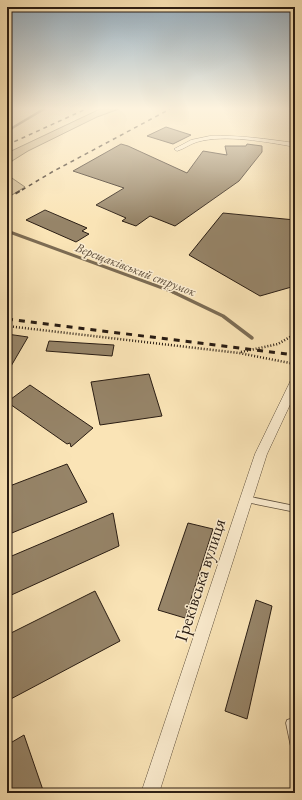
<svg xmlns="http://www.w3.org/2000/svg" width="302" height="800" font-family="'EB Garamond',serif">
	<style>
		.green { fill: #d7c29a; stroke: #807056 }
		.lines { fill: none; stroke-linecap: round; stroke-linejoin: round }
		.stream-far2 { stroke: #7c6c54; stroke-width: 2.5 }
		.stream-far1 { stroke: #7c6c54; stroke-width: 3 }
		.stream { stroke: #7c6c54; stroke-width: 3.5 }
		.building { fill: #968468; stroke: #2a1d13 }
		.lane-casing { stroke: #5e4f3c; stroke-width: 1.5 }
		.street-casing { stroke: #5e4f3c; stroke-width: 1 }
		.path { stroke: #2a1d13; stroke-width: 2.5; stroke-dasharray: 1 2; stroke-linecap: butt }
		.lane { fill: #fcedd0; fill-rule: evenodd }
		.street { fill: #fcedd0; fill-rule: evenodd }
		.rail-far2 { stroke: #2a1d13; stroke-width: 1.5; stroke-dasharray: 4 4; stroke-linecap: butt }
		.rail-far1 { stroke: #2a1d13; stroke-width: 2; stroke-dasharray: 5 5; stroke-linecap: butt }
		.rail { stroke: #2a1d13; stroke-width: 3; stroke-dasharray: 6 6; stroke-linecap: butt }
		.labels { text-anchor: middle; stroke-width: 3; stroke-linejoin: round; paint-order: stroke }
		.far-water-label { font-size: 13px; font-style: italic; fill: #61513e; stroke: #fcedd0 }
		.near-street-label { font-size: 18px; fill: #2a1d13; stroke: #fcedd0 }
	</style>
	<rect width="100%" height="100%" fill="#fae4b6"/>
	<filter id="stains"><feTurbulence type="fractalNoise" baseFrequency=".005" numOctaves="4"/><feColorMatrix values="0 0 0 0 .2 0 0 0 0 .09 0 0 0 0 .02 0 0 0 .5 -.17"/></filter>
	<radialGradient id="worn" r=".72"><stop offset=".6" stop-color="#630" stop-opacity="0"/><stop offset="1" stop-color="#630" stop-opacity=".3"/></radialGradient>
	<path class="green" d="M100,109H119L97,117L28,151L12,161L7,169L9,176L25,187L7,198V153Z"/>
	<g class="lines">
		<path class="stream-far2" d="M7,131L44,109"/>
		<path class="stream-far1" d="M7,231L176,293"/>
		<path class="stream" d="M173,292L223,316L252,338"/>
	</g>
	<g class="building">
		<path d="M166,127L191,135L173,144L147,136Z"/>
		<path d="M121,144L128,146L187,173L203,151L227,155L225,146H246L247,144L262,146V152L239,181L175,226L150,216L136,226L122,221L126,218L96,205L124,188L73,171Z"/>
		<path d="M45,210L87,228L82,231L89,234L76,242L26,220Z"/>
		<path d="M223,213L295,220V286L260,296L189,255Z"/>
		<path d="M7,334L28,337L7,373Z"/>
		<path d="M49,341L114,345L112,356L46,351Z"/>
		<path d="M149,374L162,416L100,425L91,382Z"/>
		<path d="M30,385L93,428L71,447L70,443L67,444L7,402Z"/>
		<path d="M67,464L87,502L7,535V487Z"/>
		<path d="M113,513L119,546L7,597V558Z"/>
		<path d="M188,523L213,529L185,618L158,610Z"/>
		<path d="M95,591L120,641L7,701V635Z"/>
		<path d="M256,600L272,606L247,719L225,711Z"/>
		<path d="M24,735L44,793H7V745Z"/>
	</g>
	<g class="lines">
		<g class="lane-casing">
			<g id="lane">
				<path d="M246,496L295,506V512L246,502L244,501L243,499L244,497Z"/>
				<path d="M290,719L293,720L295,727V751L292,750L291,747L286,723L287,720Z"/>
			</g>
		</g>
		<g class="street-casing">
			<g id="street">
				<path d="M210,136C239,135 267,139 295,143V147C266,142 226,134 197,142C190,144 184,149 177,151L174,149L191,140Z"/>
				<path d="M295,378V394L267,454L159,793H141L255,454L290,382L291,379Z"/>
			</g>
		</g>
		<g class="path">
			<path d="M7,326L239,353L295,364"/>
			<path d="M241,352L278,344L295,334"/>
		</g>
		<use href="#lane" class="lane"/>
		<use href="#street" class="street"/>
		<g class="rail-far2">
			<path d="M7,145L86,109"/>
			<path d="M22,190L52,172L170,109"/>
		</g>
		<path class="rail-far1" d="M7,199L23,189"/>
		<path class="rail" d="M7,319L295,355"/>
	</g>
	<linearGradient id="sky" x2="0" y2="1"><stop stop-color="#93acbe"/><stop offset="0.49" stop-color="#fdf3de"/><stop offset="1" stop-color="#fdf3de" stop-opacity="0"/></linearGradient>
	<rect width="302" height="221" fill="url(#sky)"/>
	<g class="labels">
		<g class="far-water-label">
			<text transform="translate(136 269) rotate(21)" y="5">Верещаківський струмок</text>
		</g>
		<g class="near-street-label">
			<text transform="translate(200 580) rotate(-72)" y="6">Греківська вулиця</text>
		</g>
	</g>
	<rect width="302" height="800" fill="none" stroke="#fae4b6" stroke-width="24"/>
	<rect x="8" y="8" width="286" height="784" fill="none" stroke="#2a1d13" stroke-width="2"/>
	<rect x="12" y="12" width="278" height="776" fill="none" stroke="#2a1d13"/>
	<rect width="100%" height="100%" filter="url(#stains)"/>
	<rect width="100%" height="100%" fill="url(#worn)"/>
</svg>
